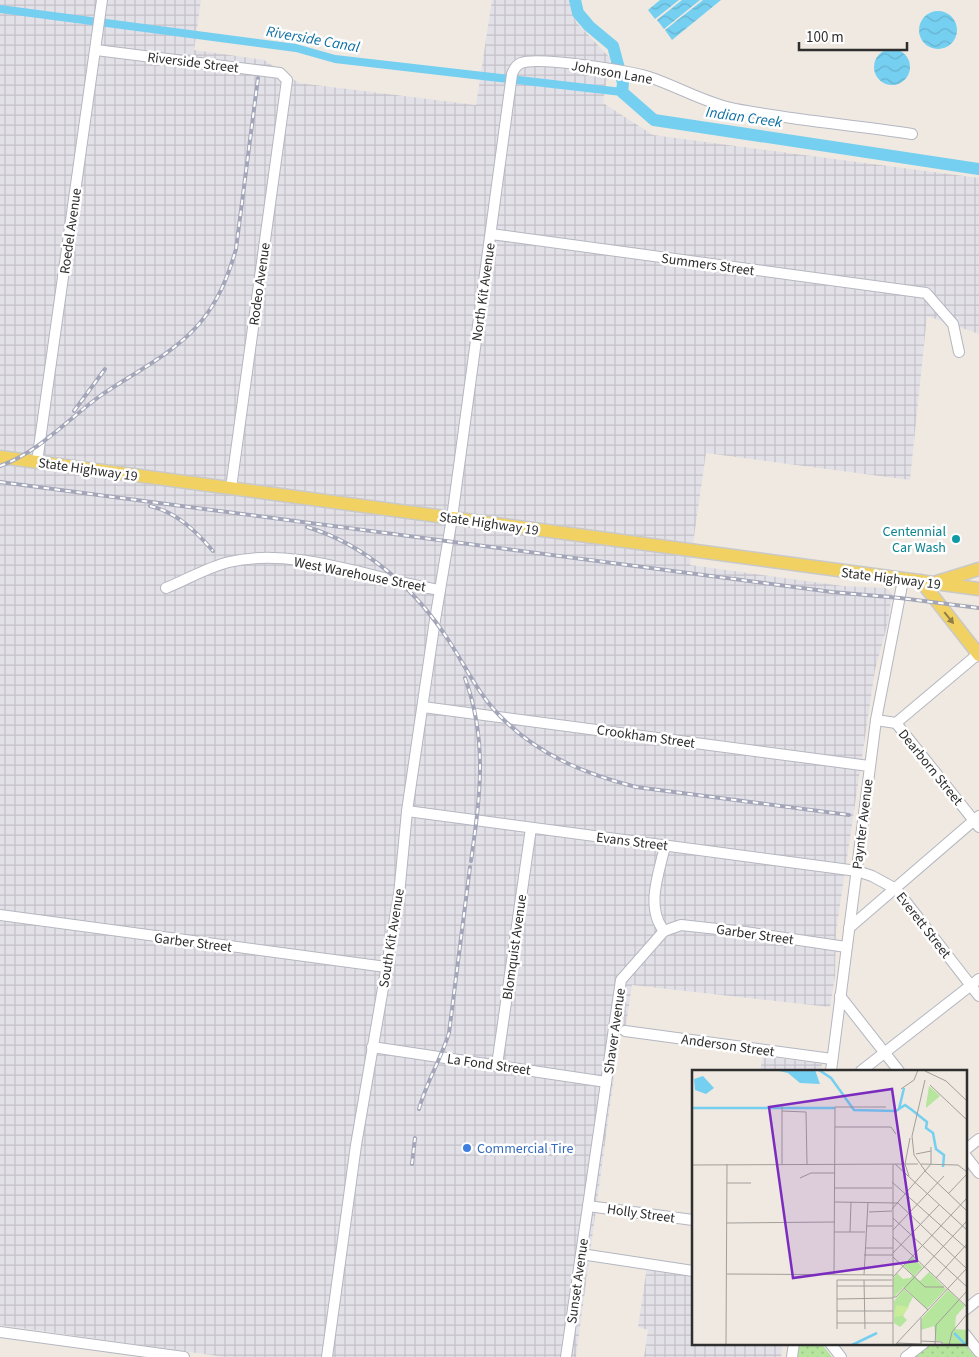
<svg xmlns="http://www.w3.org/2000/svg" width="979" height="1357" font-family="'Source Sans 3',sans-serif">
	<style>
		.industrial { fill: url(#industrial-grid) }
		.grass { fill: url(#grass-dots) }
		.water { fill: url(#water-waves) }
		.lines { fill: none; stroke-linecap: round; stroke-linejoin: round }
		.canal { stroke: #75cff0; stroke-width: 8 }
		.river { stroke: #75cff0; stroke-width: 12 }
		.minor-casing { stroke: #b4b7c1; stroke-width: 12 }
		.major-casing { stroke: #c9c9c9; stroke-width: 15 }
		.minor { stroke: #fff; stroke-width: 10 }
		.major { stroke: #f2d163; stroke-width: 12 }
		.rail-casing { stroke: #a3a6b8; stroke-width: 4 }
		.rail { stroke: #fff; stroke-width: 2; stroke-dasharray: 5.5; stroke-linecap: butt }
		.oneway { fill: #908048 }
		.culture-dot { fill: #0f9aa8; stroke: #fff; stroke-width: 2 }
		.shop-dot { fill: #3f7fe0; stroke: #fff; stroke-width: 2 }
		.labels { text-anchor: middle; stroke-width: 5; stroke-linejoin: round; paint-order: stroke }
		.street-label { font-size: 14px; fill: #2e2e2e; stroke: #fff }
		.culture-label { font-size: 14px; fill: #0d838f; stroke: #fff; text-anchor: end }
		.shop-label { font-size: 14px; fill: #366cbe; stroke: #fff; text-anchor: start }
		.water-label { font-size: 15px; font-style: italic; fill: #0d6fa3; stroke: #fff }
		.inset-river { fill: none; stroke: #75cff0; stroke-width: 2.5 }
		.inset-road { fill: none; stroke: #a29e99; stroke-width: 1 }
		.view { fill: #7b2cbf; fill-opacity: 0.15; stroke: #7b2cbf; stroke-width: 2.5 }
		.inset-edge { fill: none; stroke: #2e2e2e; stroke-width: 2.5 }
	</style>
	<defs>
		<pattern id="industrial-grid" width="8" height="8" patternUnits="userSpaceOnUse" patternTransform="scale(1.25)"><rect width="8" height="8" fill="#e3e1e8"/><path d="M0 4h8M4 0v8" fill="none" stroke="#c3c1c7"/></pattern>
		<pattern id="grass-dots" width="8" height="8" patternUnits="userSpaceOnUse" patternTransform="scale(1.25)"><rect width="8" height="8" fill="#b6e59e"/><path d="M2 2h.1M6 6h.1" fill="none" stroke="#9dc588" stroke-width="1.8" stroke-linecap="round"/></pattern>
		<pattern id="water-waves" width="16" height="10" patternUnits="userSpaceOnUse" patternTransform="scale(1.25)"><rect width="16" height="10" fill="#75cff0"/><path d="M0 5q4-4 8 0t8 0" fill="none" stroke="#66b2ce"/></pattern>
	</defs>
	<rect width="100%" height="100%" fill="#efe9e1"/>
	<g class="industrial">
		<path d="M0,0H201L194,50L264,60L299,83L476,105L492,0H569L576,22L610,58L603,103L653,135L979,178V334L927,316L910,480L706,453L690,565L843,586L886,588L892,594L888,622L875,670L836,932L835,976L830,1007L632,985L626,1026L621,1025L576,1357H225L0,1325Z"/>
		<path d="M763,1056L822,1064L821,1071H760Z"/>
		<path d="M647,1267L693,1275V1343H783L781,1357H644L648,1330L638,1327Z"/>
	</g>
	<g class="grass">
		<path d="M797,1343H821L832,1357H795Z"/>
		<path d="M930,1343H964L975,1357H913Z"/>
	</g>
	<g class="water">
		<path d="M660,0H679L655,19L648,10Z"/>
		<path d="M682,0H700L664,29L657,20Z"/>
		<path d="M703,0H721L672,40L665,30Z"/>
		<circle cx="938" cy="30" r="19"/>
		<circle cx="892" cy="67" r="18"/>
	</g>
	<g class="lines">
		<path class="canal" d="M0,9L296,48L335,59L622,92"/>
		<path class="river" d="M575,0L578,13L589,26L613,46L623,83L622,92L654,120L979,169"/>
		<g class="minor-casing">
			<g id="minor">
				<path d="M96,50L280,73L287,80L231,488"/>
				<path d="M491,234L926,293L953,324L959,352"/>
				<path d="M37,462L102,0"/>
				<path d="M166,588C186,580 208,567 229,562C296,546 374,580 440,590"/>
				<path d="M423,707L869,766"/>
				<path d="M876,720L896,723L979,827"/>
				<path d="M896,723L978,654"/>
				<path d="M407,811L857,871L872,876L896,889L979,996"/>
				<path d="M0,915L386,967"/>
				<path d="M849,928L979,816"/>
				<path d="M664,931L681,925L745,932L846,947"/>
				<path d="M664,931C645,907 659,873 665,846"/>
				<path d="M840,996L899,1071"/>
				<path d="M625,1031L832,1059"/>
				<path d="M372,1047L606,1082"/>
				<path d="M497,1065L531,828"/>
				<path d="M831,1071L876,720L903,580"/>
				<path d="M861,1071L979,979"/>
				<path d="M965,1150L979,1139"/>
				<path d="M965,1155L979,1173"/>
				<path d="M588,1206L693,1220"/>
				<path d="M581,1254L693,1271"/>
				<path d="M965,1310L979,1299"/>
				<path d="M0,1332L184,1357"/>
				<path d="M965,1334L979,1352"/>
				<path d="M830,1343L841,1357"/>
				<path d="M327,1357L356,1145L399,895L407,811L435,620L452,518L512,74C514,69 516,65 521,63C538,56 630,71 649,77C679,87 705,103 735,109C794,120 853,125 912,134"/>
				<path d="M566,1357L621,980L664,931"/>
				<path d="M792,1357L794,1343"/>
				<path d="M906,1357L924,1343"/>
			</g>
		</g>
		<g class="major-casing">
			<g id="major">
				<path d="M0,457L979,589"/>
				<path d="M921,581L979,655"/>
				<path d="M937,582L979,569"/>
			</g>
		</g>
		<use href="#minor" class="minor"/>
		<use href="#major" class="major"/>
		<g class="rail-casing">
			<g id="rail">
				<path d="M74,411L105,369"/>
				<path d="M0,466C39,452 67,420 100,396C133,373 172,355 199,324C218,302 228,277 236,249L258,78"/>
				<path d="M0,482L832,592L900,598L979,608"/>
				<path d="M150,506C176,512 196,531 213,551"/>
				<path d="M307,527C367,545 416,590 449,641C466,667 478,694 500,716C538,755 585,774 636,787L849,815"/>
				<path d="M465,678C488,741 480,797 471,861"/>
				<path d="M419,1109C426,1083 441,1059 449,1033L470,867"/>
				<path d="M412,1164L415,1138"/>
			</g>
		</g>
		<use href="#rail" class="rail"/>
	</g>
	<defs><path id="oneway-solid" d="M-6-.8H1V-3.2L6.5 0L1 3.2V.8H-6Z" transform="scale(1.25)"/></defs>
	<use class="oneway" href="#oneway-solid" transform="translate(949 618) rotate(51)"/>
	<circle class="culture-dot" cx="956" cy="539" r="5"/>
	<circle class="shop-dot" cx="467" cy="1148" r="5"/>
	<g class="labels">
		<g class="street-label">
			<text transform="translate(193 62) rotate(7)" y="5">Riverside Street</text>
			<text transform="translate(612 72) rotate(10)" y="5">Johnson Lane</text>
			<text transform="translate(70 231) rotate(-82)" y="5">Roedel Avenue</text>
			<text transform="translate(708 264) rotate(8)" y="5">Summers Street</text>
			<text transform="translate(259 284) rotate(-82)" y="5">Rodeo Avenue</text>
			<text transform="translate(483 292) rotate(-82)" y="5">North Kit Avenue</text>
			<text transform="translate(88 469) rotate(8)" y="5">State Highway 19</text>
			<text transform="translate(489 523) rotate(8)" y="5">State Highway 19</text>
			<text transform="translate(360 574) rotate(11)" y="5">West Warehouse Street</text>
			<text transform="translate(891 578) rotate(7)" y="5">State Highway 19</text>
			<text transform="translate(646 736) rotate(8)" y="5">Crookham Street</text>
			<text transform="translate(931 767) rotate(51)" y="5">Dearborn Street</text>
			<text transform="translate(862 824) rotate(-83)" y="5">Paynter Avenue</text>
			<text transform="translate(632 841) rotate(7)" y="5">Evans Street</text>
			<text transform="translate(924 925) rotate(52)" y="5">Everett Street</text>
			<text transform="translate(755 934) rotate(8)" y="5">Garber Street</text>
			<text transform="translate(391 938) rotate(-81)" y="5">South Kit Avenue</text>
			<text transform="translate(193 942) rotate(7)" y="5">Garber Street</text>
			<text transform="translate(514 947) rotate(-82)" y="5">Blomquist Avenue</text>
			<text transform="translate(614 1031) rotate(-82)" y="5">Shaver Avenue</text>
			<text transform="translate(728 1045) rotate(8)" y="5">Anderson Street</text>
			<text transform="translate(489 1064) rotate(8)" y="5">La Fond Street</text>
			<text transform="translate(641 1213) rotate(8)" y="5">Holly Street</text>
			<text transform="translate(577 1281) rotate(-82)" y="5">Sunset Avenue</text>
		</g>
		<g class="culture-label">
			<text x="946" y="536">Centennial<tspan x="946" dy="16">Car Wash</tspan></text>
		</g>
		<g class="shop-label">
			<text x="477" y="1153">Commercial Tire</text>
		</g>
		<g class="water-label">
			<text transform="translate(313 39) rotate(10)" y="5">Riverside Canal</text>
			<text transform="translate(744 117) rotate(8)" y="5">Indian Creek</text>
		</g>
	</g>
	<g transform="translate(692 1070)">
		<rect width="275" height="275" fill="#efe9e1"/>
		<path d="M220,187L231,197L222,206L228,211L237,202L254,219L235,239L212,217L202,227L201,209L205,203L211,209L218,208L221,205L212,196ZM212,219L221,227L211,246L215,250L208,257L202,253V231ZM256,220L273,236L264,246L263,259L275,260V275H251L250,271H244L242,256L229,260L230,248Z" fill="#b6e59e"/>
		<path d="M237,16L248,26L234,38V35Z" fill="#b6e59e"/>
		<path d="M204,235L217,237L210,246L202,247Z" fill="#c9ec9a"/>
		<path d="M123,0L128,14L108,13L96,3L87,1ZM11,6L22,18L14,24L3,20L2,9Z" fill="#75cff0"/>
		<path class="inset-river" d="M127,0L139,8L162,40L204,41L213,35L220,40L235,52L234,58L241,63L244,79L252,85L251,97M0,38H143M207,39L212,18M262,263L274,275M160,275L185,263"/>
		<path class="inset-road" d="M233,1L254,11L275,31M233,10L220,66L222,85L234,102L275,141M238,15L275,50M209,19L222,10L226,0M90,41L114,42L115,94M143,57H199L204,64M239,77V94M224,84L239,81M90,94V35M203,94L275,160M229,94L266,95L275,102M0,95L226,94M217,106L213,94L218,68M108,108L119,103H143M200,112L275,179M35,113H59M143,118H200M257,123L275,104M143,132L206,133L275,199M200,139L239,94M177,142L200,141M201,148L275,217M35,153L143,152M174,156H201M201,160L252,106M142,162H173M158,162L159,132M201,167L275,237M173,178H201M201,183L247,135M172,185H201M201,187L233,217H252M35,204L201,205M142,205L143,37H194M172,205L176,132M201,207L275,128M244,208L275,174M172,210L173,259M145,216H201M212,218L236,240M201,227H204L275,151M145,229L201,228M145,241H201M145,253H201M145,259V210H200M229,271L250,272V275M205,273L229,274M34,275L35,94M201,275V94M203,275L275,198M229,275V248M243,275L244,255L275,221M257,275L260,262L275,244"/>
		<path class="view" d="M200,19L225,191L101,208L77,37Z"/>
		<rect width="275" height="275" class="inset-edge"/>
	</g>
	<path d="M799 42v8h108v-8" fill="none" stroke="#2e2e2e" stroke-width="2.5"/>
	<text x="806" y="42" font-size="15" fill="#2e2e2e" stroke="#ffffff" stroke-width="4" paint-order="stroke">100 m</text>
</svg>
